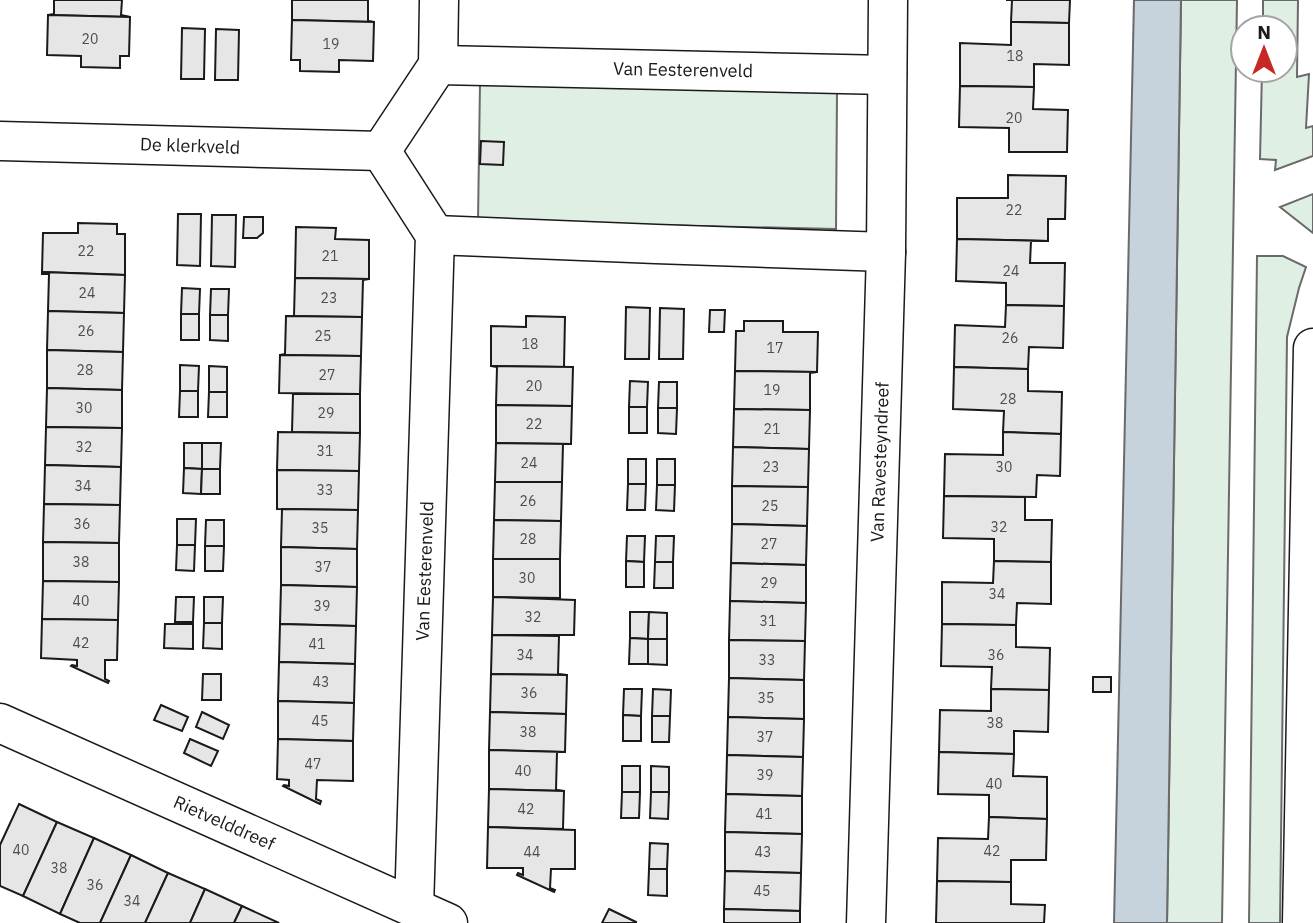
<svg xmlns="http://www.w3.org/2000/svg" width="1313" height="923" font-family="'IBM Plex Sans',sans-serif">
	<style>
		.green { fill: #e0efe3; stroke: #6a6a6a; stroke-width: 2 }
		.water { fill: #c6d2dc; stroke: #6a6a6a; stroke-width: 2 }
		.building { fill: #e6e6e6; stroke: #1a1a1a; stroke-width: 2 }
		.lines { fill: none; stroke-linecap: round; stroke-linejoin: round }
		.minor-casing { stroke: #1a1a1a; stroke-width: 41 }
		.minor { stroke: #fff; stroke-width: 38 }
		.labels { text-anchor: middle; stroke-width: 5; stroke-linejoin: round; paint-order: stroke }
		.number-label { font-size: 14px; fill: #4d4d4d }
		.street-label { font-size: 18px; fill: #1a1a1a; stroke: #fff }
	</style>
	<rect width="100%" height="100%" fill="#fff"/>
	<g class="green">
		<path d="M1181,0H1237L1222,923H1167Z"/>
		<path d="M1263,0H1298L1297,77L1309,74L1306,128L1313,126V156L1275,170L1276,160L1260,159L1262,70H1285V28H1263Z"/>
		<path d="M480,83L837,91L836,229L478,221Z"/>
		<path d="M1313,194V233L1280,207Z"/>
		<path d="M1257,256H1283L1306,267L1299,288L1287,337L1280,923H1249Z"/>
	</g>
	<path class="water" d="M1134,0H1181L1167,923H1114Z"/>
	<g class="building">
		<path d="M54,0H122L121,15L130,17L48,15L54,14Z"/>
		<path d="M292,0H368V21L374,22L292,20Z"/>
		<path d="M1006,0H1070L1069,23L1011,22L1012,0Z"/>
		<path d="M48,15L130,17L129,56H120V68L81,67V56L47,55Z"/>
		<path d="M292,20L374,22L373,61L339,60V72L300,71V60H291Z"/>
		<path d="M1011,22L1069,23V65L1034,64V87L960,86V43L1011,45Z"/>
		<path d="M182,28L205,29L204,79H181Z"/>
		<path d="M216,29L239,30L238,80H215Z"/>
		<path d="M960,86L1034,87L1033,109L1068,110L1067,152H1009V128L959,127Z"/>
		<path d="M481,141L504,142L503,165L480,164Z"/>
		<path d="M1008,175L1066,176L1065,219H1048V241L957,239V198H1008Z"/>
		<path d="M178,214H201L200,266L177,265Z"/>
		<path d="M212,215H236L235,267L211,266Z"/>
		<path d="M244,217H263V233L257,238H243Z"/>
		<path d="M78,223L117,224V234H125V275L42,272L43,233H78Z"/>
		<path d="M296,227L336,228L335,239L369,240V279L295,278Z"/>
		<path d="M957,239L1048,241H1031L1030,263H1065L1064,306L1006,305V283L956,281Z"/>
		<path d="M42,272L125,275L124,313L48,311L49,274H42Z"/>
		<path d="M295,278L369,279L363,280L362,317L286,316H294Z"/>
		<path d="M182,288L200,289L199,314H181Z"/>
		<path d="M211,289H229L228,315H210Z"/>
		<path d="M1006,305L1064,306L1063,348L1029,347L1028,369L954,367L955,325L1005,327Z"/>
		<path d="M626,307L650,308L649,359H625Z"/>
		<path d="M660,308L684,309L683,359H659Z"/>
		<path d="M710,310H725L724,332H709Z"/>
		<path d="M48,311L124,313L123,352L47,350Z"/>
		<rect x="181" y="314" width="18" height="26"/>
		<path d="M210,315H228V341L210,340Z"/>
		<path d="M286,316L362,317L361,356L280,355L285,354Z"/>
		<path d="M526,316L565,317L564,367L491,366V326L526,327Z"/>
		<path d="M744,321H783V332H818L817,372L735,371L736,331H744Z"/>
		<path d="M47,350L123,352L122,390L47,388Z"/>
		<path d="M280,355L361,356L360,394L279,393Z"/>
		<path d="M180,365L199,366L198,391H180Z"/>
		<path d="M209,366L227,367V392H209Z"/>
		<path d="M491,366L573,367L572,406L496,405L497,367Z"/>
		<path d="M954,367L1028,369V391L1062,392L1061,434L1003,432L1004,411L953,409Z"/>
		<path d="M735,371L817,372L810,373V410L734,409Z"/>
		<path d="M630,381L648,382L647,407H629Z"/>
		<path d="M659,382H677V408H658Z"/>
		<path d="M47,388L122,390V428L46,427Z"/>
		<path d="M180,391H198V417H179Z"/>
		<path d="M209,392H227V417H208Z"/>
		<path d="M293,394H360V433L292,432Z"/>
		<path d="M496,405L572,406L571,444L496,443Z"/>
		<rect x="629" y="407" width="18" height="26"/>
		<path d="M658,408H677L676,434L658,433Z"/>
		<path d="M734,409L810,410L809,449L733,447Z"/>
		<path d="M46,427L122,428L121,467L45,465Z"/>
		<path d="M278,432L360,433L359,471L277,470Z"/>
		<path d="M1003,432L1061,434L1060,476L1037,475L1036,497L944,496L945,454L1003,455Z"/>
		<path d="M184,443H202V469L184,468Z"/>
		<path d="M202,443H221L220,469H202Z"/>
		<path d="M496,443L571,444H563L562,482H495Z"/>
		<path d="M733,447L809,449L808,487L732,486Z"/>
		<rect x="628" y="459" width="18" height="25"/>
		<rect x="657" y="459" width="18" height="26"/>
		<path d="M45,465L121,467L120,505L44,504Z"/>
		<path d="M184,468L202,469L201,494L183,493Z"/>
		<path d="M202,469H220V494H201Z"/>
		<path d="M277,470L359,471L358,510L277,509Z"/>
		<path d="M495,482H562L561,521L494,520Z"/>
		<path d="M628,484H646L645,510H627Z"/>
		<path d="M657,485H675L674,511L656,510Z"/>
		<path d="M732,486L808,487L807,526L732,524Z"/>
		<path d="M944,496L1025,497V520H1052L1051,562L994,561V539L943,538Z"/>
		<path d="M44,504L120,505L119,543L43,542Z"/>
		<path d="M282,509L358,510L357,549L281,547Z"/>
		<path d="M177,519H196L195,545H177Z"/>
		<path d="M206,520H224V546H205Z"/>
		<path d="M494,520L561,521L560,559H493Z"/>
		<path d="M732,524L807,526L806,565L731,563Z"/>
		<path d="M627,536H645L644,562L626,561Z"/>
		<path d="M656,536H674L673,562H655Z"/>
		<path d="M43,542L119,543V582L43,581Z"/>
		<path d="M177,545H195L194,571L176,570Z"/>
		<path d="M205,546H224L223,571H205Z"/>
		<path d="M281,547L357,549V587L281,585Z"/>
		<path d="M493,559H560V598L493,597Z"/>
		<path d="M626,561L644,562V587H626Z"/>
		<path d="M994,561L1051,562V604L1017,603L1016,625L942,624V582L993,583Z"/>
		<path d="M655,562H673V588H654Z"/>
		<path d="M731,563L806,565V603L730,601Z"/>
		<path d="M43,581L119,582L118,620L42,619Z"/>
		<path d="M281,585L357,587L356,626L280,624Z"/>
		<path d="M176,597H194L193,622H175Z"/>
		<path d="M204,597H223L222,623H204Z"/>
		<path d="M493,597L575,600L574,635H492Z"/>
		<path d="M730,601L806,603L805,641L729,640Z"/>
		<path d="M630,612H649L648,639L630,638Z"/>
		<path d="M649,612L667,613V639H648Z"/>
		<path d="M42,619L118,620L117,660H105V679L109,681L108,683L71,666L72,665L77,666V660L41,658Z"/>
		<path d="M204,623H222V649L203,648Z"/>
		<path d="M165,624H193V649L164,648Z"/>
		<path d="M280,624L356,626L355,664L279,662Z"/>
		<path d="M942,624L1016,625V647L1050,648L1049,690L991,689L992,667L941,666Z"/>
		<path d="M492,635L559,636L558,674L567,675L491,674Z"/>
		<path d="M630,638L648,639V664H629Z"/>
		<path d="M648,639H667V665L648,664Z"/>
		<path d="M729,640L805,641L804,680L729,678Z"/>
		<path d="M279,662L355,664L354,703L278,701Z"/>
		<path d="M203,674H221V700H202Z"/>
		<path d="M491,674L567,675L566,714L490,712Z"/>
		<rect x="1093" y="677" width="18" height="15"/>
		<path d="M729,678L804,680V719L728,717Z"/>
		<path d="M624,689H642L641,716L623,715Z"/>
		<path d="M653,689L671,690L670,716H652Z"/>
		<path d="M991,689L1049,690L1048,732L1014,731V754L939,752L940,710L991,711Z"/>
		<path d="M278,701L354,703L353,741L278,739Z"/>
		<path d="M161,705L188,717L182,731L154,720Z"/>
		<path d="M202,712L229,725L223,739L196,727Z"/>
		<path d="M490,712L566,714L565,752L489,750Z"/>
		<path d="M623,715L641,716V741H623Z"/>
		<path d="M652,716H670L669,742H652Z"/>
		<path d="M728,717L804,719L803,757L727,755Z"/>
		<path d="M190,739L218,751L211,766L184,753Z"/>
		<path d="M278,739L353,741V781L317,780L316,799L321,801L320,804L283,786L284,785L289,786V780L277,779Z"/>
		<path d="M489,750L565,752H557L556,790L564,791L489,789Z"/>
		<path d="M939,752L1014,754L1013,776L1047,777V819L989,817V795L938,794Z"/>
		<path d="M727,755L803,757L802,796L726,794Z"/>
		<rect x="622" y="766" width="18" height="26"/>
		<path d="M651,766L669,767V792H651Z"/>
		<path d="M489,789L564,791L563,829L488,827Z"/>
		<path d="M622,792H640L639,818H621Z"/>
		<path d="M651,792H669L668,819L650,818Z"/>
		<path d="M726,794L802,796V834L725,832Z"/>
		<path d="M19,804L57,822L23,896L0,886V845Z"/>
		<path d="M989,817L1047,819L1046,860H1011V882L937,881L938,838L988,839Z"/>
		<path d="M57,822L94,838L60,914L23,896Z"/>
		<path d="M488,827L575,830V869H551L550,888L555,890L554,892L517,875L518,873L523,875V868H487Z"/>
		<path d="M725,832L802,834L801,873L725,871Z"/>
		<path d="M94,838L131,855L100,923H80L60,914Z"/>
		<path d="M650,843L668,844L667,869H649Z"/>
		<path d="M131,855L168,873L145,923H100Z"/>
		<path d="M649,869H667V896L648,895Z"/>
		<path d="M725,871L801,873L800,911L724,909Z"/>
		<path d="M168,873L205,889L190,923H145Z"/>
		<path d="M937,881L1011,882V904L1045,905L1044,923H936Z"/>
		<path d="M205,889L242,906L234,923H190Z"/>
		<path d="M242,906L279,923H234Z"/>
		<path d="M609,909L636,922V923H602Z"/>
		<path d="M724,909L800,911V923H724Z"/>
	</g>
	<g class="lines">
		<g class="minor-casing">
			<g id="minor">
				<path d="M438,65L887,75"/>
				<path d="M0,141L381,151"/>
				<path d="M435,235L656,244L886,252"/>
				<path d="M0,723L448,923"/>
				<path d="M414,908L435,235L381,151L438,65L439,0"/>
				<path d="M866,923L886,252L888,0"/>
				<path d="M1302,923L1313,348"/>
			</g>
		</g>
		<use href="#minor" class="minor"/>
	</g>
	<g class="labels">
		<g class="number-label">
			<text x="90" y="44">20</text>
			<text x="331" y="49">19</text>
			<text x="1015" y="61">18</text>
			<text x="1014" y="123">20</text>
			<text x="1014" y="215">22</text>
			<text x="86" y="256">22</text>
			<text x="330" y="261">21</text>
			<text x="1011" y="276">24</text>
			<text x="87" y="298">24</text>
			<text x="329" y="303">23</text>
			<text x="86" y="336">26</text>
			<text x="323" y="341">25</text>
			<text x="1010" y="343">26</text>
			<text x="530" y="349">18</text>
			<text x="775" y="353">17</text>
			<text x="85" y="375">28</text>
			<text x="327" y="380">27</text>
			<text x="534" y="391">20</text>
			<text x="772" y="395">19</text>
			<text x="1008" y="404">28</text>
			<text x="84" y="413">30</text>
			<text x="326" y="418">29</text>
			<text x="534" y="429">22</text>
			<text x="772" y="434">21</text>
			<text x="84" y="452">32</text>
			<text x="325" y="456">31</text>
			<text x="529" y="468">24</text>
			<text x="771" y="472">23</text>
			<text x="1004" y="472">30</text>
			<text x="83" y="491">34</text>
			<text x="325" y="495">33</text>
			<text x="528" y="506">26</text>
			<text x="770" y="511">25</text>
			<text x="82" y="529">36</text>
			<text x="999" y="532">32</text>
			<text x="320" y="533">35</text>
			<text x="528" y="544">28</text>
			<text x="769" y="549">27</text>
			<text x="81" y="567">38</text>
			<text x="323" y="572">37</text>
			<text x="527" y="583">30</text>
			<text x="769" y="588">29</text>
			<text x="997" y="599">34</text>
			<text x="81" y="606">40</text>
			<text x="322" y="611">39</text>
			<text x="533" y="622">32</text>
			<text x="768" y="626">31</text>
			<text x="81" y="648">42</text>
			<text x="317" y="649">41</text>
			<text x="525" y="660">34</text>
			<text x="996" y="660">36</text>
			<text x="767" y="665">33</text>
			<text x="321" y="687">43</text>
			<text x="529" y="698">36</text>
			<text x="766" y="703">35</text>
			<text x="320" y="726">45</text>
			<text x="995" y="728">38</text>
			<text x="528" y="737">38</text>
			<text x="765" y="742">37</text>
			<text x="313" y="769">47</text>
			<text x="523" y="776">40</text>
			<text x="765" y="780">39</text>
			<text x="994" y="789">40</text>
			<text x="526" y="814">42</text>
			<text x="764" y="819">41</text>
			<text x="21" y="855">40</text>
			<text x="992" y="856">42</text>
			<text x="532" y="857">44</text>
			<text x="763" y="857">43</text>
			<text x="59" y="873">38</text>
			<text x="95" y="890">36</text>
			<text x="762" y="896">45</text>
			<text x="132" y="906">34</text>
		</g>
		<g class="street-label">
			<text transform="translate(683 70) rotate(1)" y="6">Van Eesterenveld</text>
			<text transform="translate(190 146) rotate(2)" y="6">De klerkveld</text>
			<text transform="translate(880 462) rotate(-88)" y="6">Van Ravesteyndreef</text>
			<text transform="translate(425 571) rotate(-88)" y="6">Van Eesterenveld</text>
			<text transform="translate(224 823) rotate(24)" y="6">Rietvelddreef</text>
		</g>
	</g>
	<g transform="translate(1264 49)"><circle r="33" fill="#ffffff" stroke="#a3a3a3" stroke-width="2"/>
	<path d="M0-5L12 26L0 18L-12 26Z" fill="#c62828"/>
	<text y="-10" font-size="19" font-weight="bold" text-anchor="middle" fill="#1a1a1a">N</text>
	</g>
</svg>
